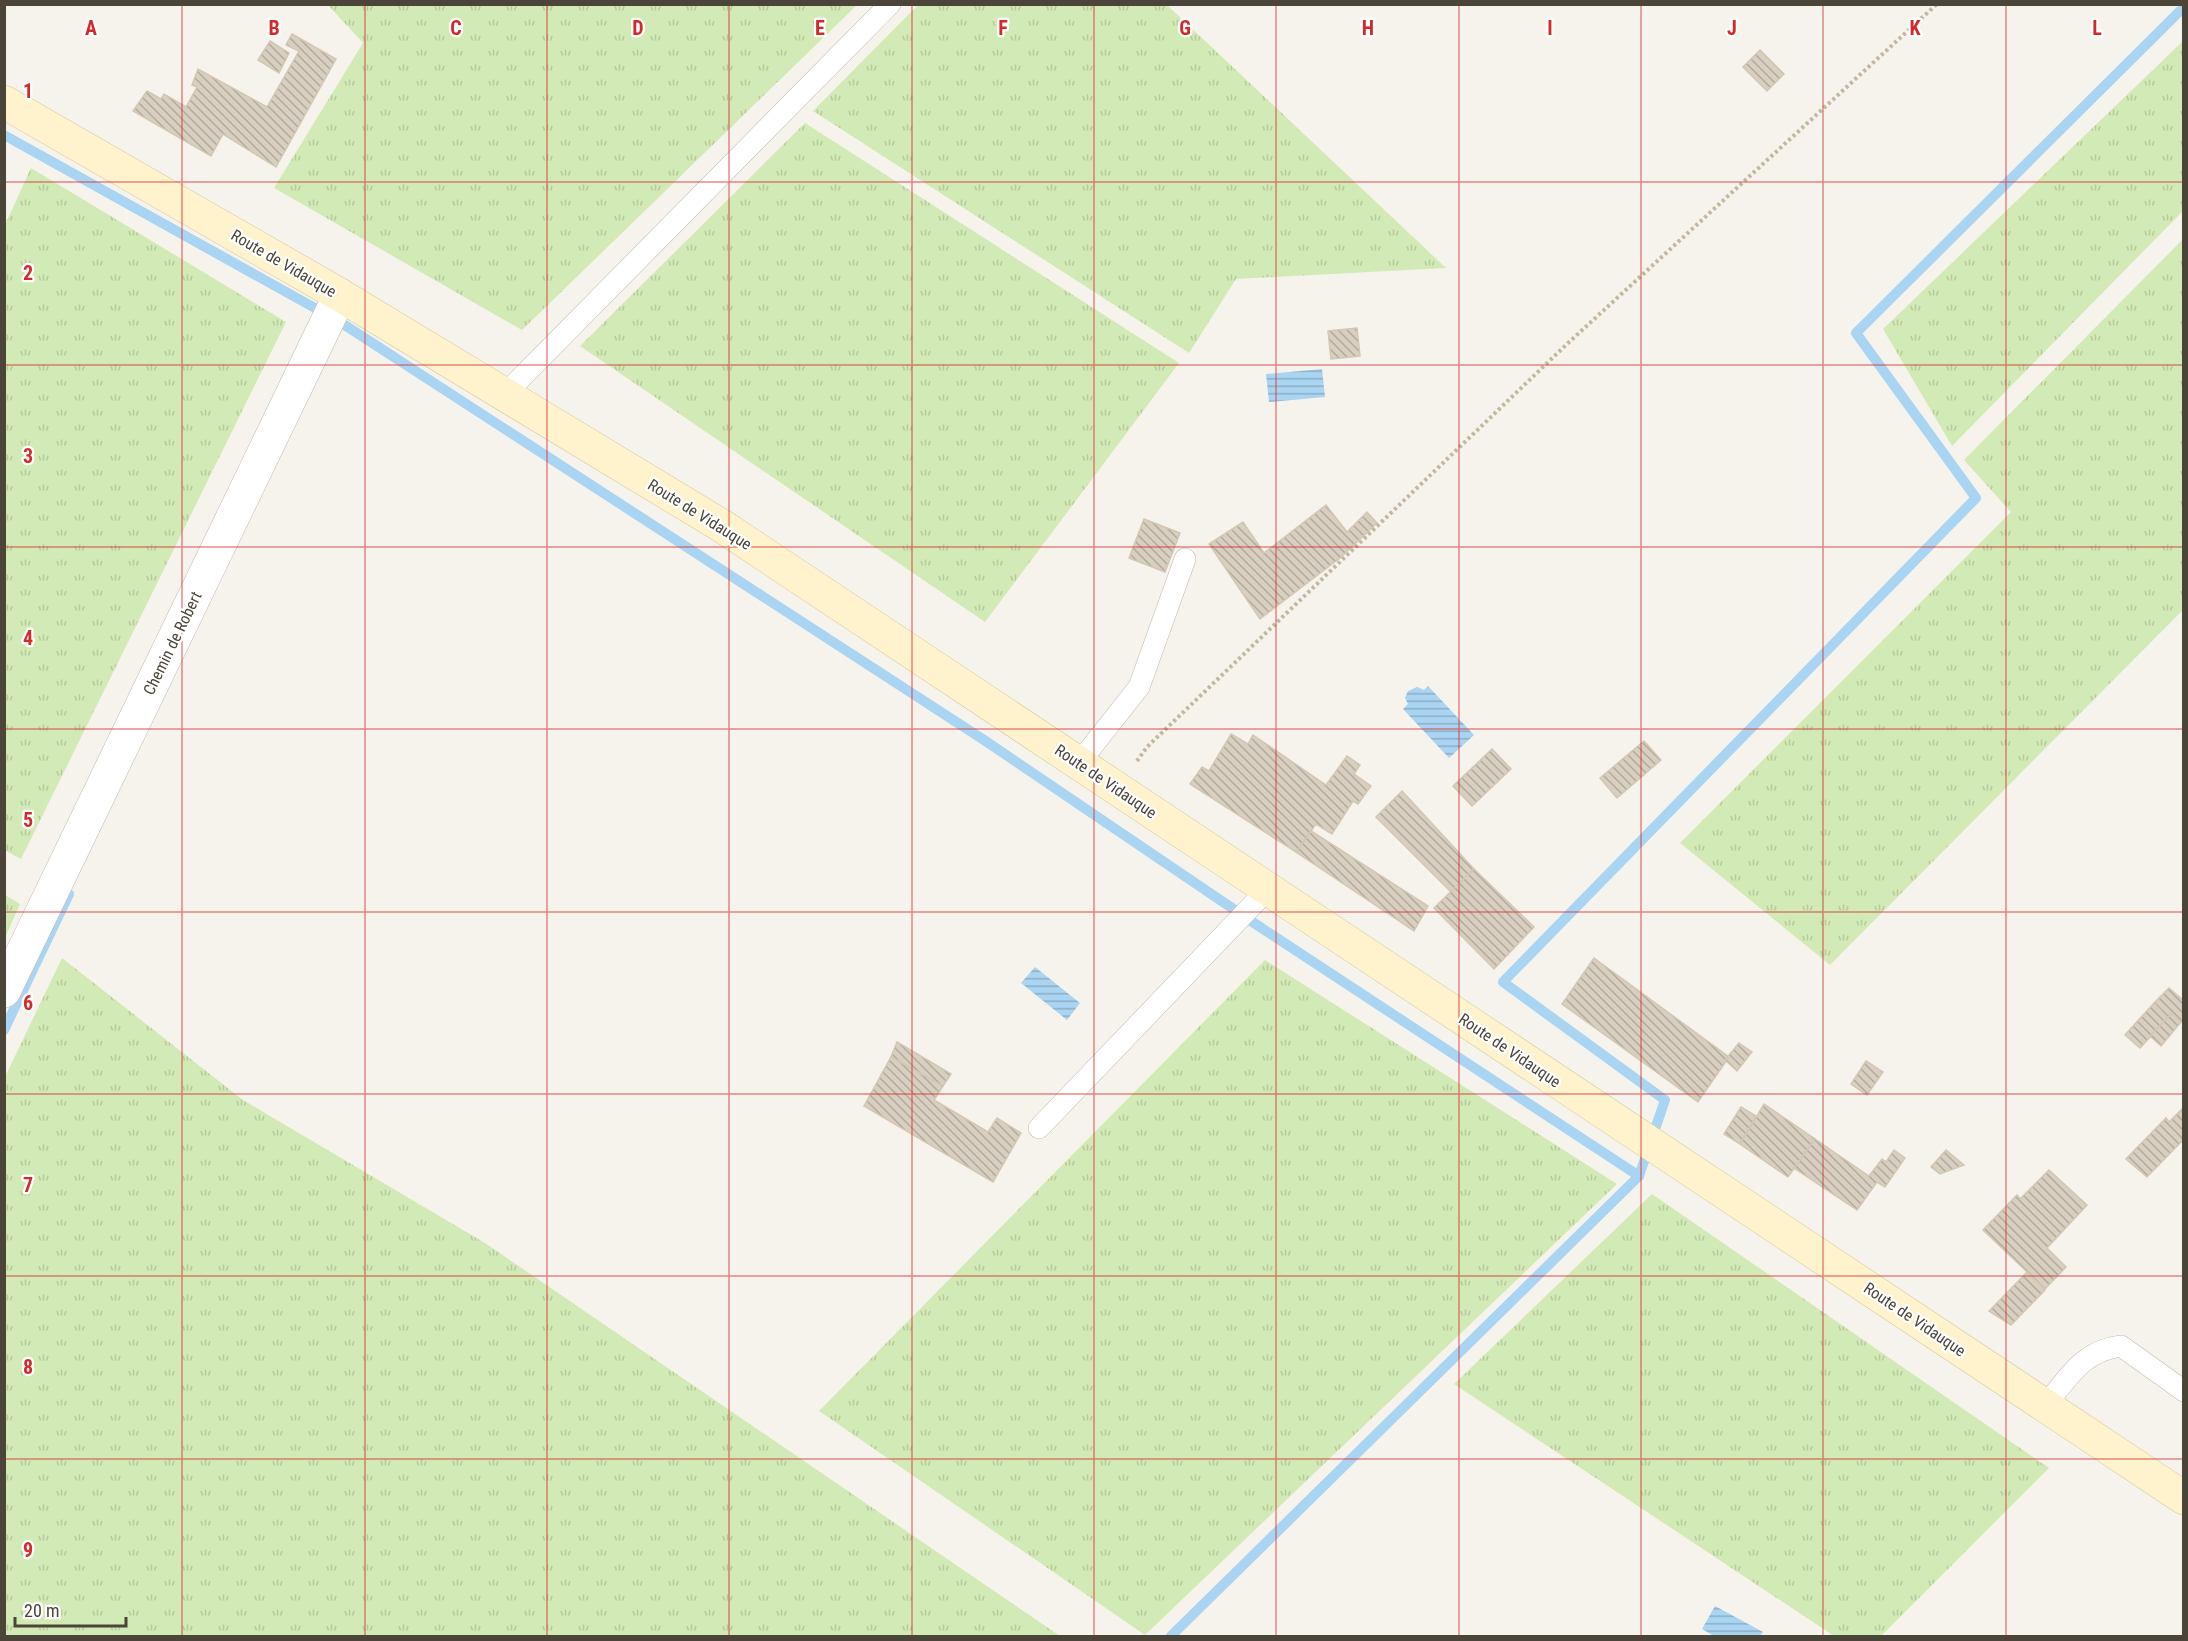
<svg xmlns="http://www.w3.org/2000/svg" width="2188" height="1641" font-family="'Roboto Condensed',sans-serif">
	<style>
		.grass { fill: url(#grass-tufts) }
		.water { fill: url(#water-rules) }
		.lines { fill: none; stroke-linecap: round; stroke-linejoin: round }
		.stream { stroke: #a9d4f2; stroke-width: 10 }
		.building { fill: url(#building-back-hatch); stroke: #d3c7b4; stroke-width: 1.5 }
		.lane-casing { stroke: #c2bbae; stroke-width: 22 }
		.street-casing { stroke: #c2bbae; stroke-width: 34 }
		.secondary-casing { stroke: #d6c79b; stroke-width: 34 }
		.path { stroke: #c4b79f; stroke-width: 4; stroke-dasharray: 3 3; stroke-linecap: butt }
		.lane { stroke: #fff; stroke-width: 21 }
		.street { stroke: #fff; stroke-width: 33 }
		.secondary { stroke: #fff3cd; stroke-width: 33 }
		.grid { fill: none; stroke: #d62828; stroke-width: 1.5; stroke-opacity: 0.55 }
		.labels { text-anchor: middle; stroke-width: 4.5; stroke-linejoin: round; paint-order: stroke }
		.street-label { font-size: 16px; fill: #4b4439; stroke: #fff }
		.grid-label { font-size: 20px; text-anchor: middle; font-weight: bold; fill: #d62828; stroke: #fff; stroke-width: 4.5; stroke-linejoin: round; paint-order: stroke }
	</style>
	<defs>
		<pattern id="grass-tufts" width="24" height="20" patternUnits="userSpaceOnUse" patternTransform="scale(1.5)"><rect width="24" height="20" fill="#d2eab5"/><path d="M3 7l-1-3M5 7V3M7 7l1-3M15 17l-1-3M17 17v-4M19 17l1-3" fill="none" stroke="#b6ca9c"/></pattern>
		<pattern id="water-rules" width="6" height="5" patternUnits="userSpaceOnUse" patternTransform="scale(1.5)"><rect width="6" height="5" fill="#a9d4f2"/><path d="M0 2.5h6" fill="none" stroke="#8caec5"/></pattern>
		<pattern id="building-back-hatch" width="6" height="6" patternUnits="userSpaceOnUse" patternTransform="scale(1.5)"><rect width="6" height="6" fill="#d8cfc1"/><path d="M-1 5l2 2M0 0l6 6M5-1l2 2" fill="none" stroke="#b1aa9e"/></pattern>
	</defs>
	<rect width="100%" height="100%" fill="#f6f3ec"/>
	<g class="grass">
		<path d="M919,4L1167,5L1446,268L1236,279L1189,353L813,111Z"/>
		<path d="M328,5H857L522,330L274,188L363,43Z"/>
		<path d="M2183,41V211L1952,446L1883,329Z"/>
		<path d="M805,123L1179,363L985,622L580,346Z"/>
		<path d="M31,168L286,322L21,859L4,850V227Z"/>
		<path d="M2183,239V610L1830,965L1680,843L2011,512L1964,460Z"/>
		<path d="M5,895L20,904L5,938Z"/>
		<path d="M62,958L243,1100L485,1243L1060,1636H5V1077Z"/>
		<path d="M1265,960L1617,1184L1145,1635L819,1411Z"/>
		<path d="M1652,1194L2049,1468L1881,1636H1834L1454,1384Z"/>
	</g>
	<g class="water">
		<path d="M1322,369L1325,397L1269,402L1266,374Z"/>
		<path d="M1428,686L1474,735L1449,758L1403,709L1408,704L1405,698L1408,691L1417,687L1424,690Z"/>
		<path d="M1035,967L1080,1003L1067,1020L1021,983Z"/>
		<path d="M1715,1606L1763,1632L1760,1636H1714L1702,1629Z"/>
	</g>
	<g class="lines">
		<g class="stream">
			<path d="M4,135L340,322L984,740L1260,927L1639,1176"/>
			<path d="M4,1030L69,894"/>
			<path d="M1171,1636L1639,1176L1665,1100L1503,982L1976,498L1856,333L2184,7"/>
		</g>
	</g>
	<g class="building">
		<path d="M292,34L336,59L276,167L223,134L211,156L133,111L147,91L161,99L164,94L186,107L197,87L192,85L198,69L267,107L299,51L286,45Z"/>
		<path d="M270,41L289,53L279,73L258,60Z"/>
		<path d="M1760,50L1784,74L1767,91L1743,67Z"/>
		<path d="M1357,328L1360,356L1331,359L1328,331Z"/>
		<path d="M1326,505L1347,532L1367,512L1377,523L1340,558L1260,619L1209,544L1243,522L1264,553Z"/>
		<path d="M1144,519L1180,533L1165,572L1129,558Z"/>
		<path d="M1231,734L1248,744L1253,735L1326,785L1347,756L1360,765L1354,774L1371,786L1358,804L1353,801L1332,834L1316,824L1296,852L1190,784L1202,767L1209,771Z"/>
		<path d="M1644,741L1661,760L1617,798L1600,778Z"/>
		<path d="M1492,749L1511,769L1472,806L1453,786Z"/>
		<path d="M1402,791L1474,869L1451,892L1376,817Z"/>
		<path d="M1311,831L1428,906L1414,931L1296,852Z"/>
		<path d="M1474,869L1534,927L1494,969L1434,908Z"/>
		<path d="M1594,958L1729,1057L1698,1102L1562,1004Z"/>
		<path d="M2169,988L2184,1001V1019L2181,1022L2172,1013L2168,1018L2154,1003Z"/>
		<path d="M2154,1003L2168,1018L2140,1048L2125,1035Z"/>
		<path d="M2172,1013L2181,1022L2161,1046L2150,1036Z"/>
		<path d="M897,1042L951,1074L943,1086L891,1057Z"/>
		<path d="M1739,1043L1752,1052L1737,1071L1725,1060Z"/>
		<path d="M891,1057L943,1086L934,1100L988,1132L997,1118L1021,1133L993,1182L864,1106Z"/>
		<path d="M1866,1061L1883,1072L1867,1095L1851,1084Z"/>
		<path d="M1764,1104L1815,1139L1788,1177L1740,1144Z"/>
		<path d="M1741,1107L1756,1116L1740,1144L1724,1134Z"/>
		<path d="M2184,1107V1139L2147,1177L2126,1159L2166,1118L2169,1122Z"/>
		<path d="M1815,1139L1869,1176L1882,1159L1886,1162L1894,1150L1905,1158L1885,1187L1877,1182L1857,1210L1794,1168Z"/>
		<path d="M1946,1150L1964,1165L1940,1174L1931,1167Z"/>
		<path d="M2049,1170L2087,1205L2047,1248L2066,1267L2045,1289L1983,1230L2017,1195L2020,1199Z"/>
		<path d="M2027,1272L2045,1290L2011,1325L1989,1311Z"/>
	</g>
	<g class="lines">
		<g class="lane-casing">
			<g id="lane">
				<path d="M504,395L890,4"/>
				<path d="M1079,763L1139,687L1185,559"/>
				<path d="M1039,1128L1268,889"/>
				<path d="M2045,1406C2069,1377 2082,1351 2121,1346L2184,1391"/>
			</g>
		</g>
		<g class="street-casing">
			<path id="street" d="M4,991L340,295"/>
		</g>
		<g class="secondary-casing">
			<path id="secondary" d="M4,102L340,295L722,526L2184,1498"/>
		</g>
		<path class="path" d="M1137,761L1147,747L1567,344L1937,4"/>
		<use href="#lane" class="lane"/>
		<use href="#street" class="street"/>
		<use href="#secondary" class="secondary"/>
	</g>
	<path class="grid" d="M182,4V1636M365,4V1636M547,4V1636M729,4V1636M912,4V1636M1094,4V1636M1276,4V1636M1459,4V1636M1641,4V1636M1823,4V1636M2006,4V1636M4,182H2184M4,365H2184M4,547H2184M4,729H2184M4,912H2184M4,1094H2184M4,1276H2184M4,1459H2184"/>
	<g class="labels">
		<g class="street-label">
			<text transform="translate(284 263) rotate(30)" y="6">Route de Vidauque</text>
			<text transform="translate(700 514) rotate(32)" y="6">Route de Vidauque</text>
			<text transform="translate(172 643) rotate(-64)" y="6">Chemin de Robert</text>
			<text transform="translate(1106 781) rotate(34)" y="6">Route de Vidauque</text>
			<text transform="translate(1510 1050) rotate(34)" y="6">Route de Vidauque</text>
			<text transform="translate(1915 1319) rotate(34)" y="6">Route de Vidauque</text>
		</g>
	</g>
	<g class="grid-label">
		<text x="91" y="35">A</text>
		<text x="274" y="35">B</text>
		<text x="456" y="35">C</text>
		<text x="638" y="35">D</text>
		<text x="820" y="35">E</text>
		<text x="1003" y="35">F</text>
		<text x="1185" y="35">G</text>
		<text x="1368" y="35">H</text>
		<text x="1550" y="35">I</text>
		<text x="1732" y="35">J</text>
		<text x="1915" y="35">K</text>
		<text x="2097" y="35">L</text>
		<text x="28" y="98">1</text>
		<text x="28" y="280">2</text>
		<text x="28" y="463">3</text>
		<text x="28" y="645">4</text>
		<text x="28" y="827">5</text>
		<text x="28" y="1010">6</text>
		<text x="28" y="1192">7</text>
		<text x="28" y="1374">8</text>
		<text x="28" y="1557">9</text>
	</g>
	<rect width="2188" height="1641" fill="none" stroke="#4b4439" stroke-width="12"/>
	<path d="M15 1617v9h111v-9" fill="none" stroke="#4b4439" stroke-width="3"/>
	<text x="24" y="1617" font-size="18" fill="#4b4439" stroke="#ffffff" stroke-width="4.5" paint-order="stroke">20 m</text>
</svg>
